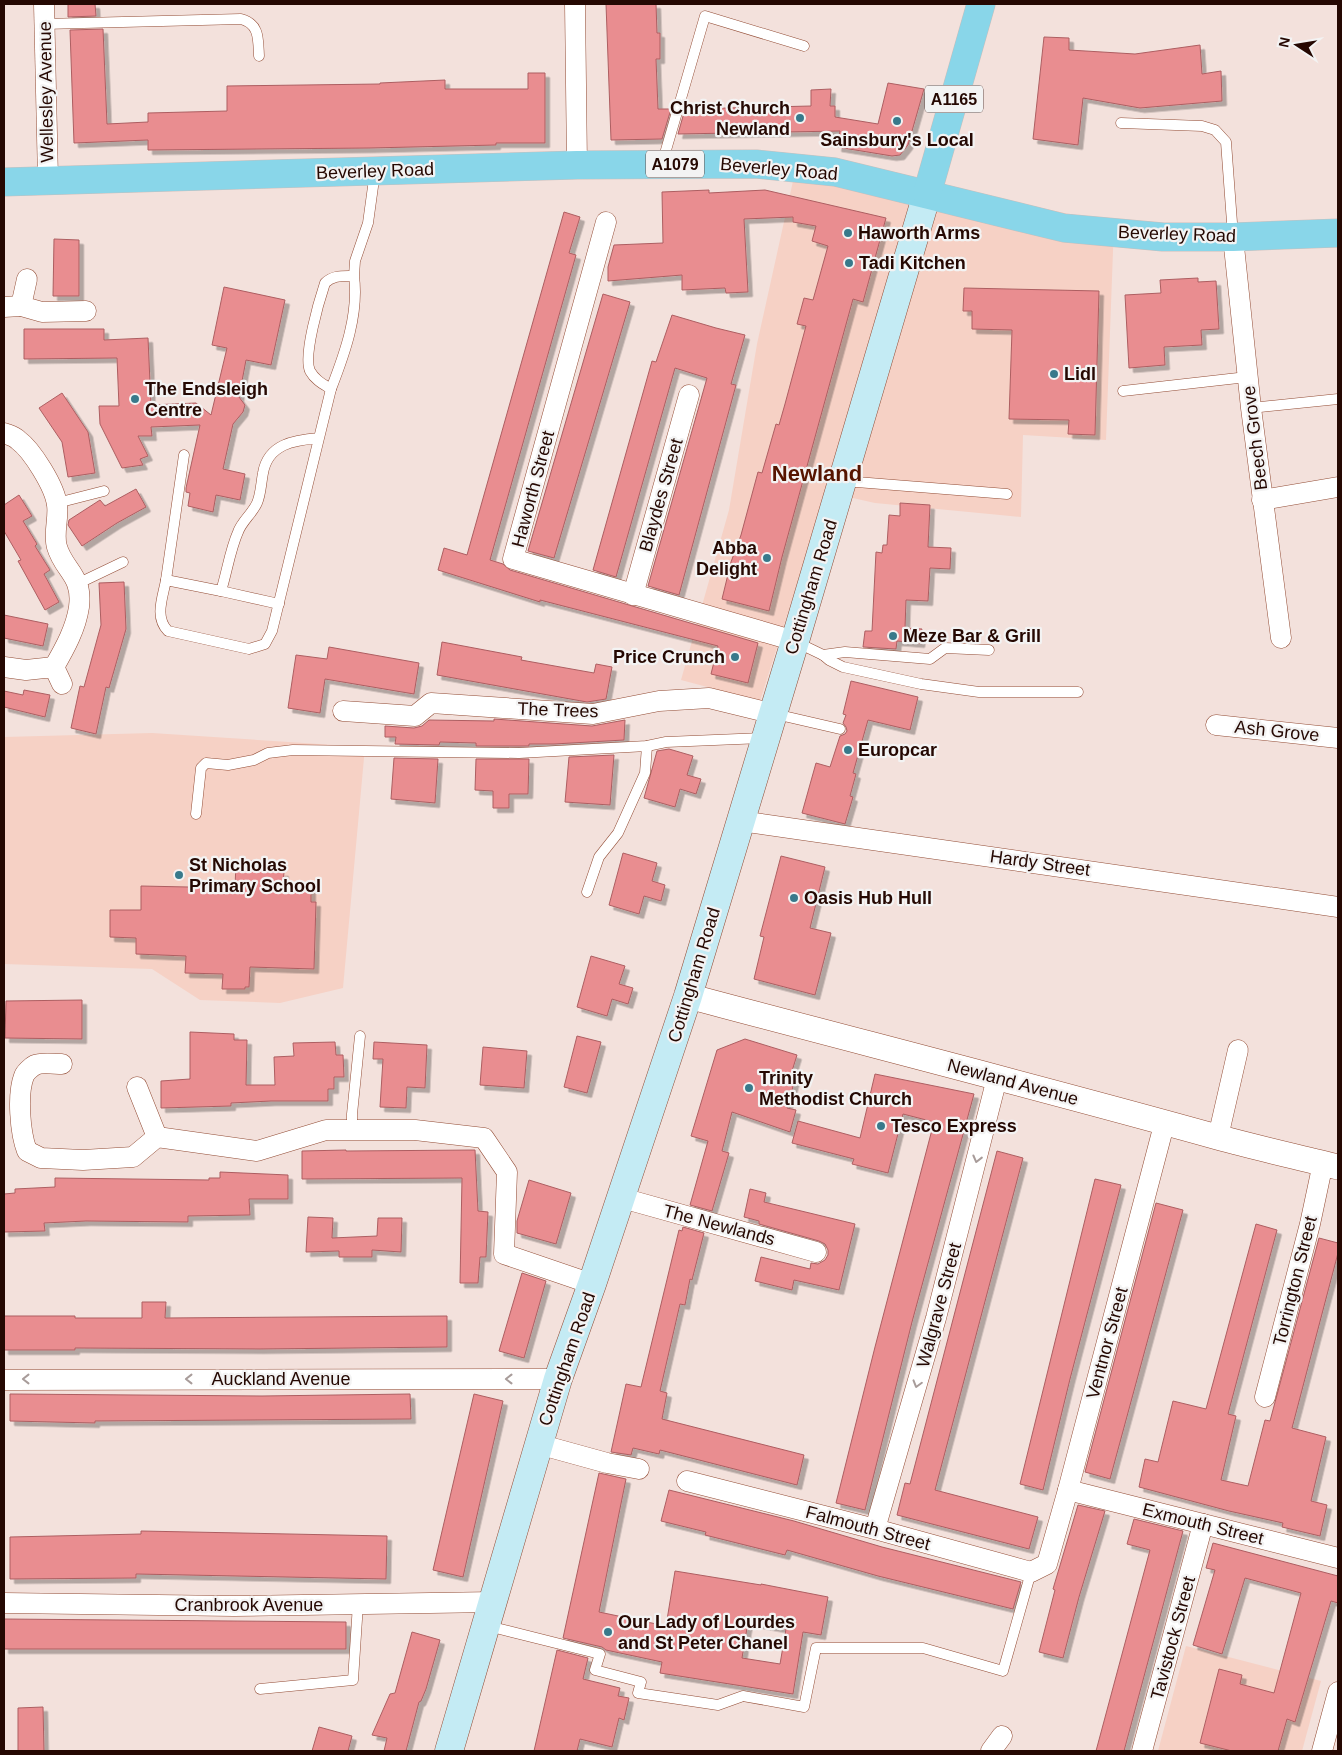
<svg xmlns="http://www.w3.org/2000/svg" width="1342" height="1755" font-family="Helvetica,sans-serif">
	<style>
		.built { fill: #f6d1c5 }
		.building { fill: #e98d90; stroke: #ad5e61; fill-rule: evenodd; filter: url(#shadow) }
		.lines { fill: none; stroke-linecap: round; stroke-linejoin: round }
		.service-casing { stroke: #934c35; stroke-width: 11 }
		.minor-casing { stroke: #934c35; stroke-width: 21 }
		.tertiary-casing { stroke: #934c35; stroke-width: 26 }
		.secondary-casing { stroke: #934c35; stroke-width: 29 }
		.primary-casing { stroke: #c6bfbd; stroke-width: 29 }
		.service { stroke: #fff; stroke-width: 10 }
		.minor { stroke: #fff; stroke-width: 20 }
		.tertiary { stroke: #fff; stroke-width: 25 }
		.secondary { stroke: #c4ebf4; stroke-width: 28 }
		.primary { stroke: #89d6e9; stroke-width: 28 }
		.oneway { stroke: #a89c9a }
		.poi-dot { fill: #38798b; stroke: #f3f3f3; stroke-width: 2 }
		.labels { text-anchor: middle; stroke-width: 4.5; stroke-linejoin: round; paint-order: stroke }
		.shield { fill: #f3f3f3; stroke: #634e4a; stroke-width: 1 }
		.shield-label { font-size: 16px; font-weight: bold; fill: #250802 }
		.street-label { font-size: 18px; fill: #250802; stroke: #f3f3f3 }
		.poi-label { font-size: 18px; font-weight: bold; fill: #250802; stroke: #f3f3f3; text-anchor: start }
		.district-label { font-size: 22px; font-weight: bold; fill: #561400; stroke: #f3f3f3 }
	</style>
	<defs>
		<filter id="shadow"><feDropShadow dx="4.5" dy="4.5" stdDeviation="0" flood-color="#0004"/></filter>
	</defs>
	<rect width="100%" height="100%" fill="#f3e1dc"/>
	<g class="built">
		<path d="M799,154L1114,224L1106,440L1023,435L1021,517L875,503L826,492L760,701L681,680L729,510L757,344Z"/>
		<path d="M152,733L365,747L343,988L280,1003L200,1000L152,969L4,964V737Z"/>
		<path d="M1186,1646L1321,1681L1302,1751H1158Z"/>
	</g>
	<g class="building">
		<path d="M68,4H95L96,16L68,17Z"/>
		<path d="M606,4H656L657,33H660V59H656L658,109H671L662,139L611,140Z"/>
		<path d="M103,29L107,124L148,122V113L227,111V86L380,84V83L445,80V89H528V73H545V143H496V145L370,148L148,150V140L74,143L70,30Z"/>
		<path d="M1044,37L1069,38V50L1135,54L1200,45L1202,74L1221,71L1222,101L1140,108L1083,98L1078,145L1033,139Z"/>
		<path d="M888,83L924,89L908,145L900,155L892,156L837,147L840,131L678,134L685,109L811,106V90L831,89L830,106H835V117L878,124Z"/>
		<path d="M709,190V193L765,190L886,218L863,302L853,299L782,557L769,611L722,599L731,562L741,535L758,472L762,473L776,424L779,425L785,404L806,326L797,324L804,298L813,300L828,246L812,241L816,226L793,222V217L744,219L748,292L726,293L725,288L682,290V275L608,281V267L614,245L663,243L662,192Z"/>
		<path d="M564,212L580,217L569,253L576,255L490,560L503,564L510,570L758,643L748,683L711,674L718,646L540,600V602L438,570L444,548L467,555Z"/>
		<path d="M54,239L79,240V296H53Z"/>
		<path d="M1198,278V282L1216,281L1219,329L1201,330L1202,345L1164,347L1165,365L1129,368L1125,295L1161,293L1160,280Z"/>
		<path d="M224,287L285,300L271,365L246,360L239,397L245,405L243,412L233,424L223,469L245,474L240,500L216,495L213,512L188,506L190,493L186,492V488L200,425L151,427L152,436H138L148,456L140,459L143,465L122,468L100,424L99,406H119L117,358L24,359V329H104V340L148,338L151,405L196,403L211,415L227,348L212,345Z"/>
		<path d="M964,288L1099,291L1095,435L1068,434L1069,420L1009,419L1012,330L972,329V311H963Z"/>
		<path d="M603,294L630,302L554,558L528,551Z"/>
		<path d="M672,315L716,328L745,335L731,384L736,385L679,595L648,586L707,378L675,368L616,577L593,570L652,361L656,362Z"/>
		<path d="M62,393L88,432L95,473L68,477L62,442L39,408Z"/>
		<path d="M136,489L146,507L117,523L82,546L68,525L69,520L100,500L105,506Z"/>
		<path d="M19,495L32,516L23,521L37,544L35,546L50,570L44,574L59,602L45,610L18,561L21,560L4,531V505Z"/>
		<path d="M900,503L930,505L928,547L951,548L950,569L930,568L928,601L906,600L905,628L922,629L920,643L897,641L896,649L863,647L865,631H872L876,552L882,553L883,545H887L889,515L900,516Z"/>
		<path d="M124,582L126,629L109,688L106,687L96,734L71,728L80,686L84,687L101,625L99,583Z"/>
		<path d="M4,615L48,624L43,646L4,638Z"/>
		<path d="M442,642L522,657L521,660L594,673L596,664L612,667L606,699L587,702L437,675Z"/>
		<path d="M329,647L419,663L414,694L325,679L320,713L288,708L296,655L327,659Z"/>
		<path d="M851,681L918,697L910,730L868,720L853,773L856,774L850,796L853,797L845,824L802,813L816,763L830,767L840,736L845,734L847,731L846,727L843,723L846,715L843,714Z"/>
		<path d="M24,690L50,695L45,717L4,707V691L23,695Z"/>
		<path d="M494,719L592,726L625,720L624,740L554,744H529V746H476V743L440,742L439,745L395,744L396,737H385V726L414,728L422,726L429,720L494,721Z"/>
		<path d="M669,749L693,756L687,775L701,779L696,794L680,789L675,807L644,798L657,751Z"/>
		<path d="M614,755L610,805L565,802L569,757Z"/>
		<path d="M394,758L438,759L435,803L391,799Z"/>
		<path d="M476,759H529L528,794H509V808H493V791L475,790Z"/>
		<path d="M623,853L657,863L652,881L665,885L661,901L644,896L639,914L609,905Z"/>
		<path d="M781,856L825,867L810,928L831,933L815,995L754,979L764,937L760,936Z"/>
		<path d="M236,861H262V872H284L283,884L311,885V902H316L314,969L250,967L249,987H245V989H222L223,974L185,973L186,956L136,954V938L110,937V910H141V886L235,888Z"/>
		<path d="M591,956L625,966L619,984L633,988L628,1004L612,999L607,1016L577,1007Z"/>
		<path d="M82,1000V1039L5,1038L6,1001Z"/>
		<path d="M190,1032L234,1034V1040H247L246,1085H275L274,1057L294,1056L293,1043L335,1042L336,1055H343L344,1077H334V1089H328V1101H271L231,1103V1106L161,1108V1081L190,1079Z"/>
		<path d="M577,1036L601,1042L587,1093L564,1087Z"/>
		<path d="M745,1039L797,1055L792,1071L797,1072L787,1108L796,1110L790,1132L732,1112L722,1151L729,1153L712,1211L690,1205L708,1141L691,1136L717,1050Z"/>
		<path d="M374,1042L427,1045L425,1088L407,1087L406,1108L380,1107L383,1059H373Z"/>
		<path d="M483,1047L527,1051L524,1088L480,1085Z"/>
		<path d="M875,1074L974,1094L912,1322L865,1510L836,1503L875,1347L934,1122L903,1114L888,1173L852,1164L854,1159L792,1143L798,1121L860,1138Z"/>
		<path d="M346,1150V1151L475,1150L478,1211L488,1212L486,1257H480L478,1283H460L462,1178L302,1179V1151Z"/>
		<path d="M997,1151L1023,1158L935,1490L1038,1517L1029,1549L897,1515L905,1483L910,1484Z"/>
		<path d="M220,1172L288,1175V1199H249L250,1215L188,1216V1222L86,1221L44,1223L45,1231L4,1232V1194L15,1193V1189L55,1187V1178L209,1180V1178H220Z"/>
		<path d="M1095,1179L1121,1185L1070,1379L1043,1490L1020,1484Z"/>
		<path d="M529,1180L571,1193L556,1244L517,1233V1221Z"/>
		<path d="M750,1189L766,1193L764,1202L855,1224L839,1290L794,1280L792,1290L755,1281L761,1257L810,1269L811,1263L818,1264L825,1260L828,1255V1250L825,1244L819,1241L759,1224V1221L744,1217Z"/>
		<path d="M1156,1203L1183,1210L1110,1479L1085,1472Z"/>
		<path d="M308,1217L333,1218L332,1238L377,1236L378,1218H402L401,1252L372,1250V1257H339V1251L306,1252Z"/>
		<path d="M1256,1224L1277,1230L1228,1414L1236,1416L1221,1480L1248,1486L1265,1420L1270,1421L1319,1238L1338,1243V1253L1292,1428L1326,1437L1311,1501L1327,1505L1320,1536L1282,1527L1283,1523L1229,1511L1139,1487L1145,1459L1158,1462L1173,1401L1206,1409Z"/>
		<path d="M683,1227L704,1233L692,1280L690,1279L685,1305L680,1304L660,1391L667,1393L662,1419L804,1455L797,1485L660,1450L659,1454L633,1448L631,1455L611,1452L626,1384L641,1387L679,1230L682,1231Z"/>
		<path d="M522,1273L546,1281L524,1358L499,1351Z"/>
		<path d="M142,1302H166L165,1318L447,1316V1347L260,1349L75,1348V1350H4V1316H75V1318H142Z"/>
		<path d="M10,1394L262,1396L410,1394L411,1419L95,1421V1423L10,1421Z"/>
		<path d="M474,1394L503,1401L463,1577L433,1570Z"/>
		<path d="M599,1473L626,1479L599,1612L666,1626L675,1571L761,1585V1584L828,1597L821,1635L803,1632L793,1694L660,1673L662,1662L606,1650L602,1647L563,1638ZM748,1622L786,1629L780,1664L742,1658Z"/>
		<path d="M669,1490L794,1521L882,1547L1021,1582L1013,1609L878,1576L787,1550L785,1555L705,1535L706,1532L661,1521Z"/>
		<path d="M1078,1505L1105,1511L1079,1597L1063,1658L1039,1652L1055,1590L1053,1589Z"/>
		<path d="M1134,1519L1183,1531L1124,1751H1096L1150,1550L1127,1544Z"/>
		<path d="M141,1531L387,1536L386,1579L136,1574V1578L10,1579V1537L141,1534Z"/>
		<path d="M1213,1543L1338,1576V1603L1331,1601L1295,1722L1287,1719L1278,1751H1232L1200,1743L1219,1669L1242,1675L1240,1684L1274,1693L1301,1593L1245,1578L1222,1654L1193,1645L1215,1570L1206,1568Z"/>
		<path d="M4,1619L346,1622V1649H4Z"/>
		<path d="M412,1632L440,1640L426,1689L421,1701L419,1702L406,1751H384L387,1738L372,1735L390,1694L395,1693Z"/>
		<path d="M557,1650L588,1658L583,1679L620,1688L618,1696L629,1698L624,1720L619,1718L612,1747L580,1739L577,1751H534Z"/>
		<path d="M43,1707L44,1751H18V1708Z"/>
		<path d="M319,1727L352,1736L348,1751H312Z"/>
	</g>
	<g class="lines">
		<g class="service-casing">
			<g id="service">
				<path d="M44,24L241,19C260,24 258,40 259,56"/>
				<path d="M1121,123L1202,126L1215,130L1226,142L1233,236"/>
				<path d="M666,163V150L705,16L804,46"/>
				<path d="M354,276C359,314 345,353 331,389C323,384 315,380 310,371C303,356 319,301 325,283C333,275 342,276 354,276L355,261L368,223L375,172"/>
				<path d="M1123,391L1247,377"/>
				<path d="M1251,408L1338,399"/>
				<path d="M319,438C294,440 268,444 263,473C261,483 261,494 257,503C252,514 242,521 238,532C230,550 227,572 221,591L166,580C163,597 154,617 168,631L249,649L265,644L272,631L331,389"/>
				<path d="M844,481L1007,494"/>
				<path d="M57,503L104,491"/>
				<path d="M166,580L184,455"/>
				<path d="M77,584L123,562"/>
				<path d="M221,591L279,604"/>
				<path d="M796,642L823,655L829,660L843,667L921,684L979,692H1078"/>
				<path d="M823,655L845,652L930,659L945,648L989,650"/>
				<path d="M775,714L840,729"/>
				<path d="M196,814L201,768L206,763L228,765L254,760L268,753L293,750L519,753L647,746L666,742L763,738"/>
				<path d="M587,892L599,857L618,833L645,773L647,746"/>
				<path d="M352,1130V1114L360,1036"/>
				<path d="M488,1626L600,1654L595,1670L641,1682L638,1693L718,1705L743,1696L804,1707L816,1648H923L1003,1671L1031,1572"/>
				<path d="M260,1689L353,1680L358,1604"/>
			</g>
		</g>
		<g class="minor-casing">
			<g id="minor">
				<path d="M44,4L48,179"/>
				<path d="M575,4L577,165"/>
				<path d="M606,222L513,559L795,641"/>
				<path d="M1233,237L1251,408L1281,638"/>
				<path d="M27,279L21,306L42,312L86,311"/>
				<path d="M4,307L21,306"/>
				<path d="M4,433C9,435 14,436 18,440C32,450 55,487 57,505C59,518 53,534 57,547C64,571 83,575 79,607C76,628 65,648 54,667"/>
				<path d="M1262,500L1338,487"/>
				<path d="M633,595L689,395"/>
				<path d="M4,667L26,670L54,667L62,684"/>
				<path d="M343,711L415,716L431,703L593,714L659,701L709,698L774,714"/>
				<path d="M1216,725L1338,738"/>
				<path d="M741,821L1338,907"/>
				<path d="M62,1064C55,1064 41,1062 35,1065C31,1067 25,1073 24,1076C17,1094 20,1133 27,1151L41,1158L83,1160L133,1157L157,1137L257,1151L326,1130H415L484,1138L507,1172L504,1254L592,1284"/>
				<path d="M137,1087L157,1137"/>
				<path d="M1218,1137L1238,1050"/>
				<path d="M622,1198L816,1252"/>
				<path d="M4,1380L558,1379"/>
				<path d="M1265,1397L1310,1224L1323,1163"/>
				<path d="M538,1444L607,1463L639,1469"/>
				<path d="M687,1481L875,1529L1031,1572L1047,1564L1068,1490L1165,1121"/>
				<path d="M1068,1490L1338,1558"/>
				<path d="M875,1529L936,1318L997,1078"/>
				<path d="M4,1603L234,1606L494,1602"/>
				<path d="M991,1751L1002,1736"/>
				<path d="M1142,1751L1203,1524"/>
				<path d="M1322,1751L1338,1692"/>
			</g>
		</g>
		<g class="tertiary-casing">
			<path id="tertiary" d="M688,996C864,1043 1041,1088 1217,1137C1257,1148 1298,1157 1338,1167"/>
		</g>
		<g class="secondary-casing">
			<path id="secondary" d="M449,1751L558,1379L592,1284L688,996L795,641L927,194"/>
		</g>
		<g class="primary-casing">
			<g id="primary">
				<path d="M4,182L577,165L756,164L835,172L1064,228L1163,237H1233L1338,233"/>
				<path d="M927,194L981,4"/>
			</g>
		</g>
		<use href="#service" class="service"/>
		<use href="#minor" class="minor"/>
		<use href="#tertiary" class="tertiary"/>
		<use href="#secondary" class="secondary"/>
		<use href="#primary" class="primary"/>
	</g>
	<defs><path id="oneway-chevron" d="M-2-3.5L2.5 0L-2 3.5" fill="none" stroke-width="1.6" stroke-linecap="round" stroke-linejoin="round" transform="scale(1.25)"/></defs>
	<g class="oneway">
		<use href="#oneway-chevron" transform="translate(977 1159) rotate(104)"/>
		<use href="#oneway-chevron" transform="translate(26 1379) rotate(180)"/>
		<use href="#oneway-chevron" transform="translate(189 1379) rotate(-180)"/>
		<use href="#oneway-chevron" transform="translate(509 1379) rotate(-180)"/>
		<use href="#oneway-chevron" transform="translate(917 1384) rotate(106)"/>
	</g>
	<g class="poi-dot">
		<circle cx="800" cy="118" r="5"/>
		<circle cx="897" cy="121" r="5"/>
		<circle cx="848" cy="233" r="5"/>
		<circle cx="849" cy="263" r="5"/>
		<circle cx="1054" cy="374" r="5"/>
		<circle cx="135" cy="399" r="5"/>
		<circle cx="767" cy="558" r="5"/>
		<circle cx="893" cy="636" r="5"/>
		<circle cx="735" cy="657" r="5"/>
		<circle cx="848" cy="750" r="5"/>
		<circle cx="179" cy="875" r="5"/>
		<circle cx="794" cy="898" r="5"/>
		<circle cx="749" cy="1088" r="5"/>
		<circle cx="881" cy="1126" r="5"/>
		<circle cx="608" cy="1632" r="5"/>
	</g>
	<g class="labels">
		<g class="shield">
			<rect x="925" y="85.5" width="58" height="27" rx="4"/>
			<rect x="646" y="150.5" width="58" height="27" rx="4"/>
		</g>
		<g class="shield-label">
			<text x="954" y="105">A1165</text>
			<text x="675" y="170">A1079</text>
		</g>
		<g class="street-label">
			<text transform="translate(46 92) rotate(-91)" y="6">Wellesley Avenue</text>
			<text transform="translate(779 169) rotate(5)" y="6">Beverley Road</text>
			<text transform="translate(375 171) rotate(-2)" y="6">Beverley Road</text>
			<text transform="translate(1177 234) rotate(2)" y="6">Beverley Road</text>
			<text transform="translate(1255 438) rotate(-97)" y="6">Beech Grove</text>
			<text transform="translate(533 489) rotate(-75)" y="6">Haworth Street</text>
			<text transform="translate(661 495) rotate(-74)" y="6">Blaydes Street</text>
			<text transform="translate(811 587) rotate(-73)" y="6">Cottingham Road</text>
			<text transform="translate(558 710) rotate(2)" y="6">The Trees</text>
			<text transform="translate(1277 731) rotate(6)" y="6">Ash Grove</text>
			<text transform="translate(1040 863) rotate(8)" y="6">Hardy Street</text>
			<text transform="translate(694 975) rotate(-73)" y="6">Cottingham Road</text>
			<text transform="translate(1013 1082) rotate(15)" y="6">Newland Avenue</text>
			<text transform="translate(719 1225) rotate(15)" y="6">The Newlands</text>
			<text transform="translate(1295 1281) rotate(-76)" y="6">Torrington Street</text>
			<text transform="translate(939 1305) rotate(-75)" y="6">Walgrave Street</text>
			<text transform="translate(1107 1343) rotate(-75)" y="6">Ventnor Street</text>
			<text transform="translate(567 1359) rotate(-71)" y="6">Cottingham Road</text>
			<text x="281" y="1385">Auckland Avenue</text>
			<text transform="translate(1203 1524) rotate(14)" y="6">Exmouth Street</text>
			<text transform="translate(868 1528) rotate(15)" y="6">Falmouth Street</text>
			<text x="249" y="1611">Cranbrook Avenue</text>
			<text transform="translate(1173 1638) rotate(-75)" y="6">Tavistock Street</text>
		</g>
		<g class="poi-label">
			<text x="790" y="114" text-anchor="end">Christ Church<tspan x="790" dy="21">Newland</tspan></text>
			<text x="897" y="146" text-anchor="middle">Sainsbury's Local</text>
			<text x="858" y="239">Haworth Arms</text>
			<text x="859" y="269">Tadi Kitchen</text>
			<text x="1064" y="380">Lidl</text>
			<text x="145" y="395">The Endsleigh<tspan x="145" dy="21">Centre</tspan></text>
			<text x="757" y="554" text-anchor="end">Abba<tspan x="757" dy="21">Delight</tspan></text>
			<text x="903" y="642">Meze Bar &amp; Grill</text>
			<text x="725" y="663" text-anchor="end">Price Crunch</text>
			<text x="858" y="756">Europcar</text>
			<text x="189" y="871">St Nicholas<tspan x="189" dy="21">Primary School</tspan></text>
			<text x="804" y="904">Oasis Hub Hull</text>
			<text x="759" y="1084">Trinity<tspan x="759" dy="21">Methodist Church</tspan></text>
			<text x="891" y="1132">Tesco Express</text>
			<text x="618" y="1628">Our Lady of Lourdes<tspan x="618" dy="21">and St Peter Chanel</tspan></text>
		</g>
		<g class="district-label">
			<text x="817" y="481">Newland</text>
		</g>
	</g>
	<rect width="1342" height="1755" fill="none" stroke="#250802" stroke-width="10"/>
	<g transform="translate(1297 45) rotate(282)" stroke="#f3f3f3" stroke-width="4" paint-order="stroke">
	<path d="M0-4L9 19L0 12L-9 19Z" fill="#250802"/>
	<text y="-8" font-size="14" font-weight="bold" text-anchor="middle" fill="#250802">N</text>
	</g>
</svg>
